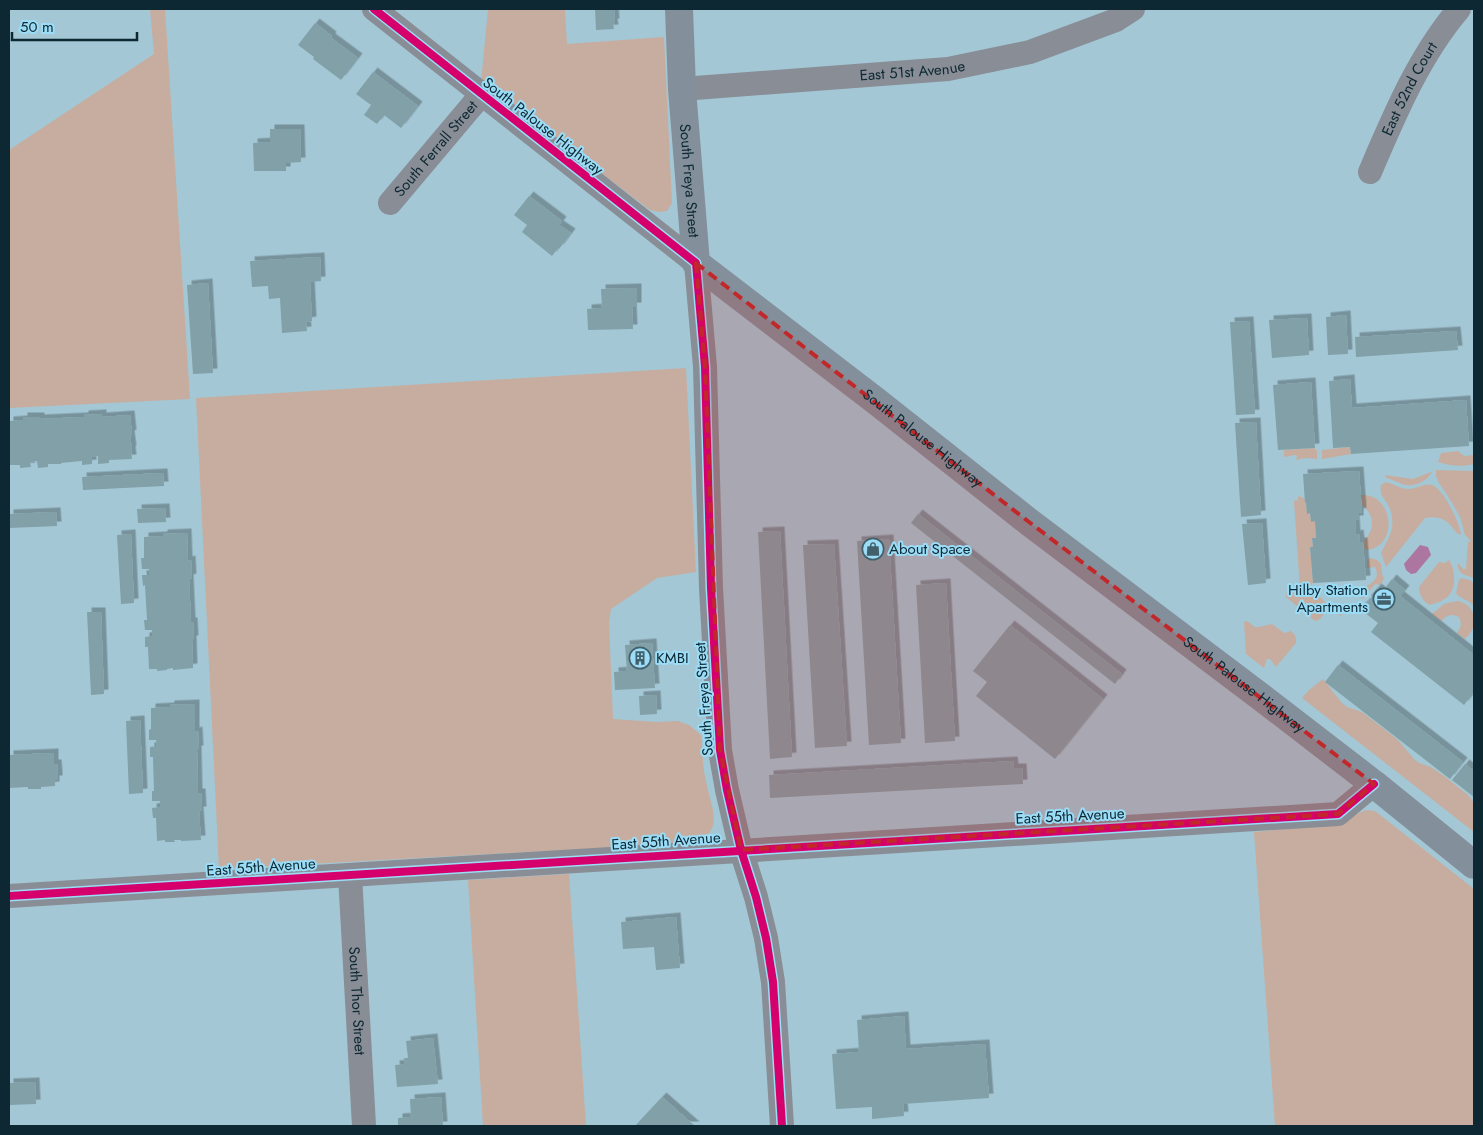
<svg xmlns="http://www.w3.org/2000/svg" width="1483" height="1135" font-family="Jost,sans-serif">
	<style>
		.green { fill: #c7ad9f }
		.water { fill: #ac76a0 }
		.building { fill: #81a0a8; filter: url(#shadow) }
		.lines { fill: none; stroke-linecap: round; stroke-linejoin: round }
		.minor { stroke: #888d96; stroke-width: 24 }
		.major { stroke: #83909c; stroke-width: 28 }
		.cycleway-casing { stroke: #9bdcf7; stroke-width: 11 }
		.cycleway { stroke: #d6006c; stroke-width: 8 }
		.marked { fill: #c22829; fill-opacity: 0.2; stroke: #c22829; stroke-width: 4; stroke-dasharray: 10 6; stroke-linejoin: round }
		.labels { text-anchor: middle; stroke-width: 4; stroke-linejoin: round; paint-order: stroke }
		.street-label { font-size: 15px; fill: #0d2832; stroke: #9bdcf7 }
		.poi-label { font-size: 15px; fill: #0d2832; stroke: #9bdcf7; text-anchor: start }
	</style>
	<defs>
		<filter id="shadow"><feDropShadow dx="4.5" dy="-4.5" stdDeviation="0" flood-color="#0004"/></filter>
	</defs>
	<rect width="100%" height="100%" fill="#a3c7d5"/>
	<g class="green">
		<path d="M150,9H165L190,399L9,408V150L154,54Z"/>
		<path d="M488,9H565L567,44L664,37L672,203L667,211L659,212L650,210L481,82Z"/>
		<path d="M686,368L696,572L657,578L611,609L609,623L613,719L656,722L678,721L689,725L701,735C703,750 702,766 706,781C710,805 727,832 693,843L219,869L196,398Z"/>
		<path d="M1350,447L1351,454L1322,459V450Z"/>
		<path d="M1315,448V450H1317V459L1305,458L1296,460L1297,456L1295,455L1284,457V450Z"/>
		<path d="M1458,451L1464,456L1474,455V464C1463,467 1449,466 1438,462L1441,453Z"/>
		<path d="M1436,470L1474,471V578C1466,575 1457,575 1458,563L1463,569H1466L1468,542L1471,541L1465,535L1460,517L1451,501L1439,483L1436,476Z"/>
		<path d="M1431,472H1432C1426,482 1413,488 1402,484C1396,482 1392,479 1386,478L1385,475L1413,479Z"/>
		<path d="M1386,482C1394,484 1400,489 1409,489C1416,489 1424,483 1432,485C1443,488 1460,523 1461,535C1456,533 1455,531 1452,527C1445,518 1436,516 1425,518L1386,567L1381,553C1385,544 1391,536 1392,527C1393,520 1392,513 1389,507C1385,498 1379,496 1381,485Z"/>
		<path d="M1361,495C1394,493 1399,547 1367,550L1364,548V541C1375,529 1375,515 1362,505Z"/>
		<path d="M1298,496L1304,498L1305,502H1306L1307,513H1310L1311,521H1315L1316,538L1312,539L1313,547H1310L1313,583L1306,590L1312,595L1320,597L1327,604L1341,612L1342,617L1329,608L1319,620L1315,621L1286,597L1287,592L1300,589L1294,501L1298,500Z"/>
		<path d="M1370,558L1377,560L1381,564L1382,574L1384,579L1380,585L1375,584L1363,599L1360,596L1359,590C1368,585 1382,581 1375,567L1367,568V560Z"/>
		<path d="M1449,560C1456,571 1457,590 1446,598C1441,602 1435,603 1430,605C1423,602 1419,594 1419,587L1439,562L1445,563Z"/>
		<path d="M1461,578L1470,580L1474,584V606C1469,600 1460,599 1456,593L1459,580Z"/>
		<path d="M1457,601C1468,602 1477,613 1474,625C1473,630 1469,635 1465,639L1457,633C1461,627 1462,624 1459,617C1451,613 1447,615 1441,621L1432,614L1444,604Z"/>
		<path d="M1247,621L1255,627H1259L1272,624L1284,633L1289,632L1290,630C1294,634 1297,636 1296,643L1276,667L1270,659H1267L1264,668L1246,654L1244,622Z"/>
		<path d="M1323,679L1342,703L1347,707L1362,712L1397,739L1414,759L1419,763L1431,767L1444,776L1468,795L1474,803V832L1302,698L1309,690Z"/>
		<path d="M1366,810L1375,811L1474,889V1126H1275L1254,832L1333,824Z"/>
		<path d="M569,874L586,1126H483L468,880Z"/>
	</g>
	<path class="water" d="M1420,545L1428,547L1431,555L1416,573L1411,574L1406,570L1404,564Z"/>
	<g class="building">
		<path d="M595,9H614L615,23H613L614,29L596,30Z"/>
		<path d="M315,23L332,36L331,38L358,58L341,80L313,59L314,57L298,45Z"/>
		<path d="M373,72L418,106L401,128L384,115L377,124L364,115L371,105L356,94Z"/>
		<path d="M270,129H300L301,162L286,163V171H254L253,143L270,142Z"/>
		<path d="M529,196L562,221L559,225L571,233L559,249L558,248L552,256L522,232L527,225L514,215Z"/>
		<path d="M320,257L321,281L310,282L312,321L306,322L307,331L282,333L280,298L269,299L268,286L252,287L250,261Z"/>
		<path d="M208,283L213,373L193,374L187,285Z"/>
		<path d="M637,288V307H632L633,329L588,330L587,309L602,308L601,289Z"/>
		<path d="M1346,315L1348,354L1328,355L1326,317Z"/>
		<path d="M1307,318L1309,355L1272,358L1269,320Z"/>
		<path d="M1249,321L1255,414L1236,415L1230,322Z"/>
		<path d="M1456,331L1458,350L1356,357L1355,337Z"/>
		<path d="M1350,379L1352,408L1466,400L1469,446L1351,454L1350,447L1333,448L1329,381Z"/>
		<path d="M1311,382L1315,448L1278,450L1273,385Z"/>
		<path d="M102,414V417L130,415L132,434L130,435L132,450H131L132,459L109,460V463L98,464V456L92,457V464L82,465V461L61,463V464H48V467L38,468L37,461L30,462L31,467L20,468V465H9V421L23,420V417H40V419L84,417V415Z"/>
		<path d="M1256,422L1261,515L1241,517L1235,423Z"/>
		<path d="M1359,471L1362,512L1359,513V520H1355L1356,535L1359,534L1360,542H1363L1366,580L1313,583L1310,547H1313L1312,538H1316L1315,521L1311,522L1310,513L1307,514L1306,502L1305,503L1303,474Z"/>
		<path d="M163,473L164,486L83,490L82,477Z"/>
		<path d="M165,508L166,522L138,523L137,509Z"/>
		<path d="M56,512L57,526L9,528V514Z"/>
		<path d="M918,514L1122,674L1115,684L911,523Z"/>
		<path d="M1262,523L1266,583L1248,585L1242,524Z"/>
		<path d="M780,531L792,757L770,759L758,532Z"/>
		<path d="M187,533L188,561L191,560L192,578L189,579L191,622H193L194,640H192L193,668L173,670V668L167,669V670L157,671V669H149L148,647H145V637L152,636V630H145L144,620H147L145,585L143,586L142,575H149V569H142L141,558H144V537L163,536V534Z"/>
		<path d="M131,534L134,603L121,604L117,535Z"/>
		<path d="M889,539L901,743L869,745L857,541Z"/>
		<path d="M834,544L847,746L815,748L803,545Z"/>
		<path d="M1392,579L1405,590L1400,596L1474,655V692L1464,705L1371,632L1378,623L1360,609L1366,602L1367,603L1372,597L1371,595L1377,588L1382,592Z"/>
		<path d="M946,583L955,741L925,743L916,585Z"/>
		<path d="M87,612H101L104,694L91,695Z"/>
		<path d="M1010,625L1103,699L1055,759L976,696L987,682L973,671Z"/>
		<path d="M652,643L655,688L615,690L614,672L627,671L625,645Z"/>
		<path d="M1338,665L1463,762L1450,779L1325,682Z"/>
		<path d="M656,695L657,714L640,715L639,696Z"/>
		<path d="M195,704V732L198,731L199,750H197L198,793H201L202,811H199L201,840L181,841V840H174L175,842H165V840L157,841L156,818H153L152,808L160,807V801H152V791H154L153,757H150V747L157,746L156,740H149V730L151,729V708L170,707V705Z"/>
		<path d="M140,720L143,793L129,794L126,721Z"/>
		<path d="M54,753V764H57L58,776V780H55V786L41,787V789H28V787L9,788V755Z"/>
		<path d="M1013,761L1014,768H1022L1023,784L770,798L769,775Z"/>
		<path d="M1465,764L1474,771V797L1452,780Z"/>
		<path d="M676,917L680,968L656,970L654,947L623,949L621,922Z"/>
		<path d="M904,1016L906,1049L985,1044L989,1098L903,1104L904,1116L872,1119V1107L836,1109L832,1054L859,1052L857,1020Z"/>
		<path d="M433,1038L438,1084L397,1087L395,1065L405,1064L404,1058H408L406,1041Z"/>
		<path d="M35,1082L36,1104L9,1105V1083Z"/>
		<path d="M441,1097L443,1126H398V1118L411,1117L410,1099Z"/>
		<path d="M662,1097L695,1126H635Z"/>
	</g>
	<g class="lines">
		<g class="minor">
			<path d="M374,9L696,263L705,367L711,588L720,750L727,790L741,850L756,897L766,938L773,982L782,1126"/>
			<path id="s1" d="M682,89L948,69L1030,52L1116,20L1133,9"/>
			<path id="s2" d="M1370,172C1394,116 1419,56 1459,9"/>
			<path id="s3" d="M390,203L481,95"/>
			<path id="s4" d="M350,875L364,1126"/>
			<path d="M9,896L1338,814L1374,784"/>
		</g>
		<path class="major" id="s5" d="M679,9L682,89L696,263L876,401L1029,522L1261,697L1374,784L1474,865"/>
		<g class="cycleway-casing">
			<g id="cycleway">
				<path d="M374,9L696,263L705,367L711,588L720,750L727,790L741,850L756,897L766,938L773,982L782,1126"/>
				<path d="M9,896L1338,814L1374,784"/>
			</g>
		</g>
		<use href="#cycleway" class="cycleway"/>
	</g>
	<path class="marked" d="M696,263L1029,522L1374,784L1338,814L741,850L720,750L705,367Z"/>
	<defs>
		<g id="shop-ring" transform="scale(1.125)"><circle r="9.5" fill="#9bdcf7" stroke="#42606b" stroke-width="1.5"/><path d="M-5-2.5h2.3a2.7 3.5 0 0 1 5.4 0H5L5.5 6h-11ZM-1.5-2.5h3a1.5 2.3 0 0 0-3 0Z" fill="#42606b"/></g>
		<g id="office-ring" transform="scale(1.125)"><circle r="9.5" fill="#9bdcf7" stroke="#42606b" stroke-width="1.5"/><path d="M-6-3h4V-5.5h4V-3h4V5H-6ZM-1-4.5V-3h2v-1.5ZM-6 0V1H6V0Z" fill="#42606b"/></g>
		<g id="building-ring" transform="scale(1.125)"><circle r="9.5" fill="#9bdcf7" stroke="#42606b" stroke-width="1.5"/><path d="M-4-6H4V6H1V3H-1V6H-4ZM-2.5-4.3h1.7v1.8h-1.7ZM.8-4.3h1.7v1.8H.8ZM-2.5-1h1.7V.8h-1.7ZM.8-1h1.7V.8H.8Z" fill="#42606b"/></g>
	</defs>
	<g fill-rule="evenodd">
		<use href="#shop-ring" x="873" y="549"/>
		<use href="#office-ring" x="1384" y="599"/>
		<use href="#building-ring" x="640" y="658"/>
	</g>
	<g class="labels">
		<g class="street-label">
			<text dy="5" stroke="none"><textPath href="#s1" startOffset="231">East 51st Avenue</textPath></text>
			<text dy="5" stroke="none"><textPath href="#s2" startOffset="92">East 52nd Court</textPath></text>
			<text transform="translate(543 126) rotate(38)" y="5">South Palouse Highway</text>
			<text dy="5" stroke="none"><textPath href="#s3" startOffset="71">South Ferrall Street</textPath></text>
			<text dy="5" stroke="none"><textPath href="#s5" startOffset="172">South Freya Street</textPath></text>
			<text dy="5" stroke="none"><textPath href="#s5" startOffset="541">South Palouse Highway</textPath></text>
			<text dy="5" stroke="none"><textPath href="#s5" startOffset="946">South Palouse Highway</textPath></text>
			<text transform="translate(704 699) rotate(-94)" y="5">South Freya Street</text>
			<text transform="translate(1070 816) rotate(-3)" y="5">East 55th Avenue</text>
			<text transform="translate(666 841) rotate(-4)" y="5">East 55th Avenue</text>
			<text transform="translate(261 867) rotate(-4)" y="5">East 55th Avenue</text>
			<text dy="5" stroke="none"><textPath href="#s4" startOffset="126">South Thor Street</textPath></text>
		</g>
		<g class="poi-label">
			<text x="889" y="554">About Space</text>
			<text x="1368" y="595" text-anchor="end">Hilby Station<tspan x="1368" dy="17">Apartments</tspan></text>
			<text x="656" y="663">KMBI</text>
		</g>
	</g>
	<rect width="1483" height="1135" fill="none" stroke="#0d2832" stroke-width="20"/>
	<path d="M12 32v8h125v-8" fill="none" stroke="#0d2832" stroke-width="2.5"/>
	<text x="20" y="32" font-size="15" fill="#0d2832" stroke="#9bdcf7" stroke-width="4" paint-order="stroke">50 m</text>
</svg>
